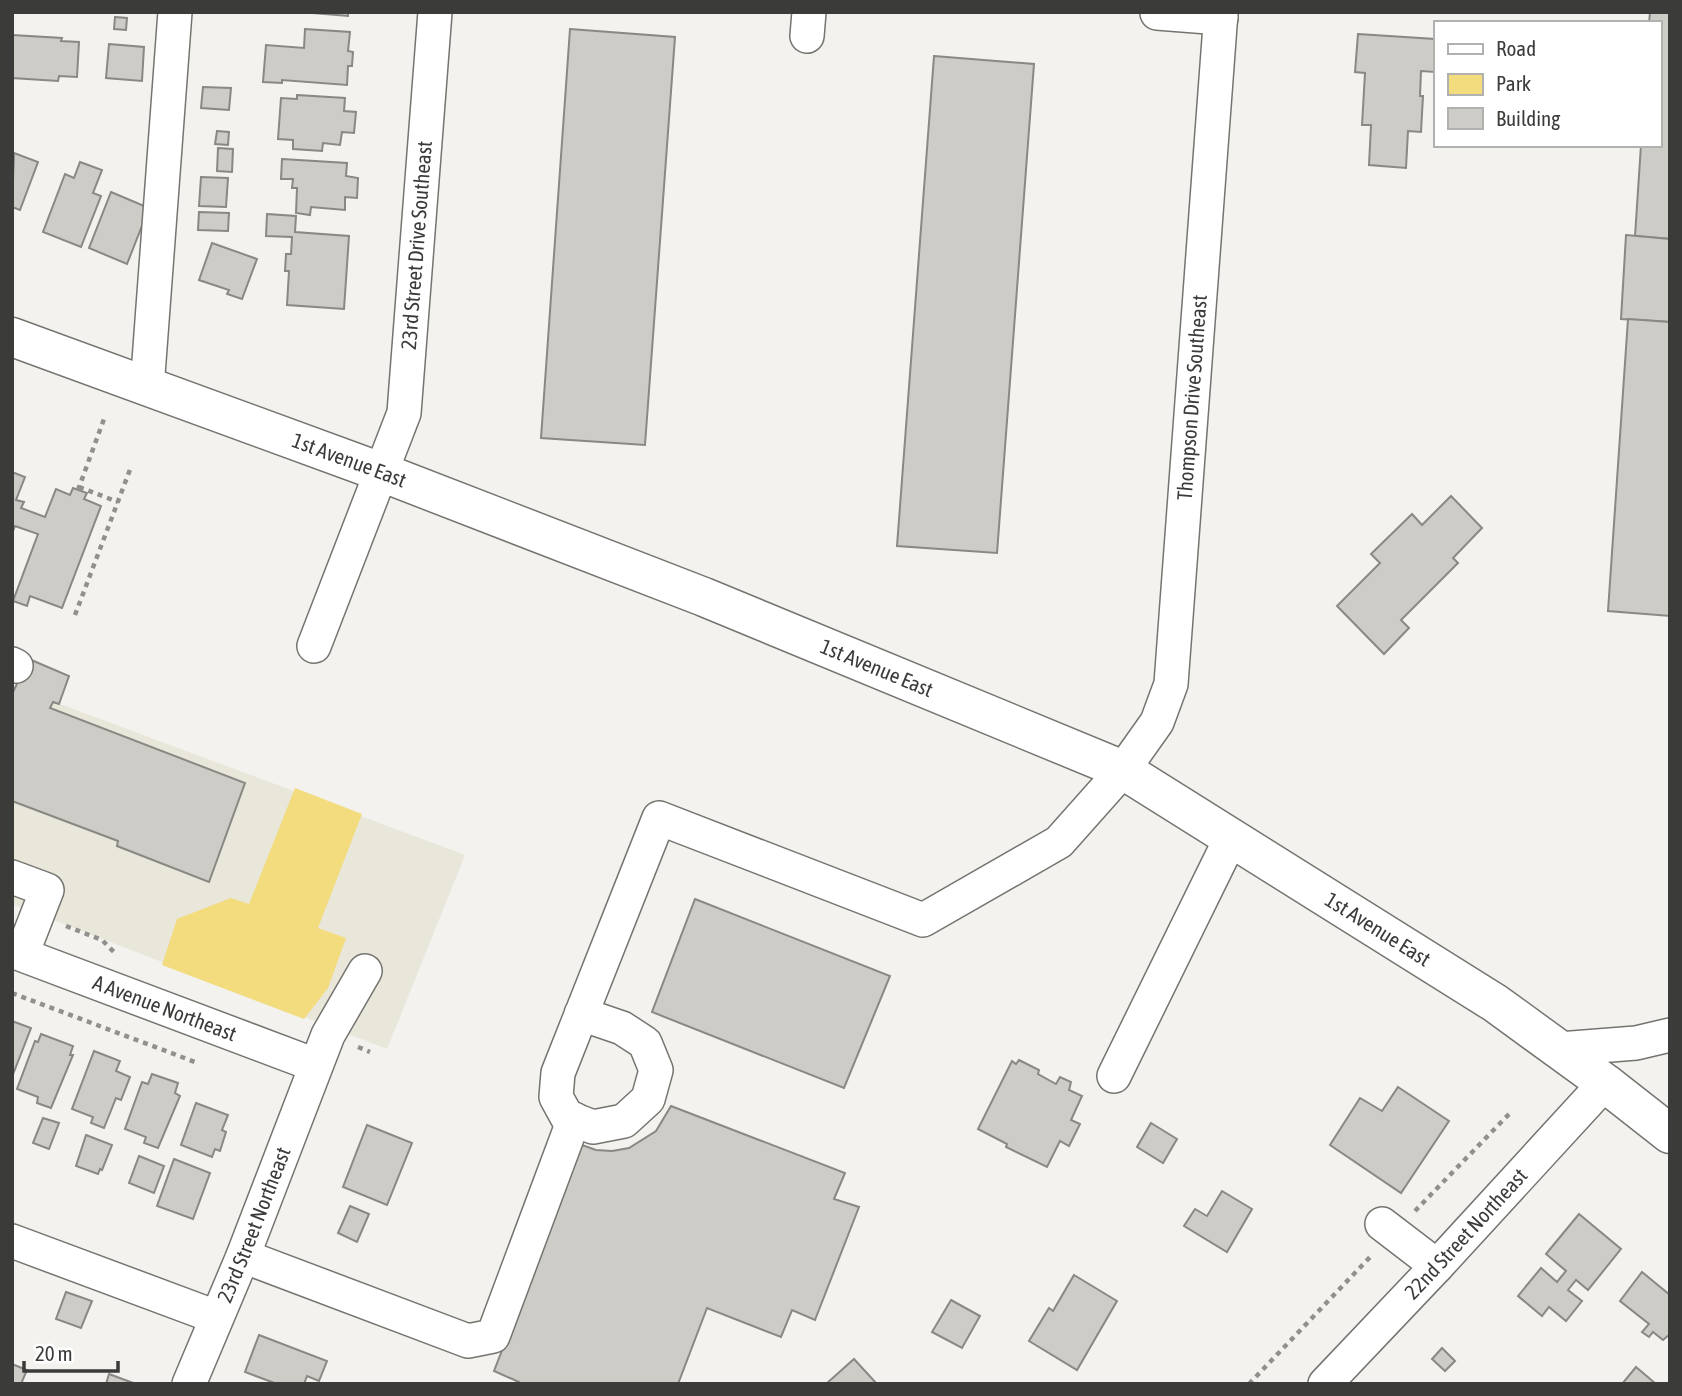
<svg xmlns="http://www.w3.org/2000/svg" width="1682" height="1396" font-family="'Asap Condensed',sans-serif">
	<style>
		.built { fill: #e9e6da }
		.green { fill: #f2dc7e }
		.building { fill: #cdccc7; stroke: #898884; stroke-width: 2 }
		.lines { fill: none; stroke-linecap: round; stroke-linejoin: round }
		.minor-casing { stroke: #757470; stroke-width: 36 }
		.major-casing { stroke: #757470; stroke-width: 41 }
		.path { stroke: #91908d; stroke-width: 4.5; stroke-dasharray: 5 5; stroke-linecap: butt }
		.minor { stroke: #fff; stroke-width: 33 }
		.major { stroke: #fff; stroke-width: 38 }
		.labels { text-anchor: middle; stroke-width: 5; stroke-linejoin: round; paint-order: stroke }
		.street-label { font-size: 21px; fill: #3b3b39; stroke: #fff }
	</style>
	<rect width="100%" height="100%" fill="#f3f2ee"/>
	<path class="built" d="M12,686L465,855L387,1049L12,904Z"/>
	<path class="green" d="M295,788L362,814L318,928L346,938L328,988L304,1019L162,965L177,919L231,898L249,904Z"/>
	<g class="building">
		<path d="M300,12H348V16Z"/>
		<path d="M1650,12H1670V239L1635,236L1641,145H1659V23H1649Z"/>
		<path d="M115,17L127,18L126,30L114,29Z"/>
		<path d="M305,29L350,32L348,51L353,52L352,66H348L347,85L282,80V83L263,82L266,45L304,48Z"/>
		<path d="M570,29L675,37L645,445L541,438Z"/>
		<path d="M1358,34L1435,39V72L1421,71L1420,96H1423L1421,132L1408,131L1406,168L1369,165L1371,125H1362L1365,73L1355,72Z"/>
		<path d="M12,35L62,38L61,41L79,42L77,77L59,76L58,81L12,78Z"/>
		<path d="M109,44L144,47L142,81L106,78Z"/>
		<path d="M934,56L1034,64L997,553L897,546Z"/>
		<path d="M203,87L231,88L229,110L201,108Z"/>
		<path d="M297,95L345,98L344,111L356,112L354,133L342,132L340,145L323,143L322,151L293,149V140L278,139L281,98L297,99Z"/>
		<path d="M217,131L229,132L228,145L215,144Z"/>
		<path d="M218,148L233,149L232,172L217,171Z"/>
		<path d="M14,153L38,162L20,210L12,207Z"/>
		<path d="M282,159L347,163L346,176L358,178L357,198L345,197V210L311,207L310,215L296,213L297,188H292L293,179H281Z"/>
		<path d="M80,162L102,170L93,193L101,196L81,247L43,232L65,174L74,178Z"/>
		<path d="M201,177L228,178L226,207L199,206Z"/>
		<path d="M111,192L149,208L127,264L89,248Z"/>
		<path d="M199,212L229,213L228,231L198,230Z"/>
		<path d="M267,214L296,216L295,232L349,236L344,309L287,305L289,271H285L286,254H291L292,237L266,236Z"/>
		<path d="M1626,235L1670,239V322L1621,319Z"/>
		<path d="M212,243L257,259L242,299L227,294L229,290L199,280Z"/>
		<path d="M1628,319L1670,322V616L1608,611Z"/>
		<path d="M12,472L25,477L16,500L24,502L21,508L45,517L56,489L70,495L73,488L87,493L84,499L101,506L62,608L30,596L27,606L13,601L38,534L15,526L12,533Z"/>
		<path d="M1451,496L1482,528L1453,558L1458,563L1401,620L1409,628L1384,654L1337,606L1380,563L1371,554L1412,514L1422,525Z"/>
		<path d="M29,659L69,676L59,704L53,702L50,708L245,783L209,882L117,846L118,841L12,801V694Z"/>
		<path d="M695,899L890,976L844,1088L652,1012Z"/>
		<path d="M12,1021L31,1028L12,1077Z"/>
		<path d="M41,1034L73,1046L70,1055H73L51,1108L37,1103L38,1097L17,1089L35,1041L38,1042Z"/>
		<path d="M94,1051L120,1061L116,1071L130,1077L121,1100L116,1098L104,1128L91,1123L93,1117L72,1109Z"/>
		<path d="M1019,1060L1039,1070L1038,1074L1056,1084L1060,1077L1071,1082L1069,1090L1082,1096L1071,1120L1080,1124L1069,1146L1060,1141L1047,1167L1006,1147L1007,1144L978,1129L1012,1061L1016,1064Z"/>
		<path d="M152,1074L178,1083L175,1093L180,1096L158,1148L144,1143L146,1137L125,1129L142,1082L148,1084Z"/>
		<path d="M1398,1087L1449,1121L1401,1193L1330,1145L1360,1098L1382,1111Z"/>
		<path d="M196,1103L228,1115L222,1130L226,1132L220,1151L215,1149L212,1157L181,1145Z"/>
		<path d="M671,1106L845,1173L834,1199L859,1207L815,1320L792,1310L781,1337L707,1308L678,1384H518L519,1382L494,1371L582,1145L596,1150L612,1151L629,1148L656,1131Z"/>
		<path d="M43,1118L59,1123L49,1149L33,1143Z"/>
		<path d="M1151,1123L1177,1139L1163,1163L1137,1147Z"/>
		<path d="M367,1125L412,1143L387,1205L343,1187Z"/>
		<path d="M86,1135L112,1145L102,1170L100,1169L98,1174L76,1166Z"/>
		<path d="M139,1156L164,1166L154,1193L129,1183Z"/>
		<path d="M174,1159L210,1173L193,1219L157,1206Z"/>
		<path d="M1222,1191L1252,1209L1227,1252L1184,1226L1195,1209L1207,1216Z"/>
		<path d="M350,1206L369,1214L357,1242L338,1233Z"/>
		<path d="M1579,1214L1621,1249L1588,1290L1576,1280L1568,1290L1582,1301L1566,1321L1549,1307L1542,1316L1518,1296L1541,1268L1557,1282L1566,1271L1546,1254Z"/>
		<path d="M1642,1272L1670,1295V1334L1663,1340L1653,1332L1649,1337L1642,1332L1649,1324L1620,1301Z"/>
		<path d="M1074,1275L1117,1301L1077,1370L1029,1341L1049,1308L1053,1311Z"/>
		<path d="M66,1292L92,1301L81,1328L56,1319Z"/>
		<path d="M951,1300L980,1316L962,1348L932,1332Z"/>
		<path d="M259,1335L327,1361L319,1381L307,1376L304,1384H277L245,1372Z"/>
		<path d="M1442,1348L1455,1361L1445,1371L1432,1359Z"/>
		<path d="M854,1359L877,1384H826Z"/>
		<path d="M12,1364L27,1370L21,1384H12Z"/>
		<path d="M1636,1367L1656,1384H1622Z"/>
		<path d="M109,1374L136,1384H106Z"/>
	</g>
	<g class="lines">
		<g class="minor-casing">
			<g id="minor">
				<path d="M1157,13L1221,18"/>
				<path d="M807,36L809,12"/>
				<path d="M147,388L175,12"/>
				<path id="s1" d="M314,646L404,413L435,12"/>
				<path d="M12,664L16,666"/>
				<path d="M12,877L47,890L22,954"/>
				<path id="s2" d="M12,951L315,1065"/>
				<path id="s3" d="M581,1014L622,1028L645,1043L656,1070L648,1099L624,1121L593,1127L567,1117L556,1097L558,1073L659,818L923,920L1059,842L1123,770L1157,722L1171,684L1221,12"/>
				<path d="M1559,1049L1636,1043L1670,1035"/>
				<path d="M1114,1076L1231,838"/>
				<path d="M1382,1224L1437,1266"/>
				<path d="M12,1241L216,1317"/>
				<path d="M243,1256L468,1341L493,1336L574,1119"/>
				<path id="s4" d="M189,1384L243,1256L328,1035L365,971"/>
				<path id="s5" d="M1325,1384L1437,1266L1605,1083"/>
			</g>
		</g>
		<g class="major-casing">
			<g id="major">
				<path id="s6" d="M12,337L381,472L704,597L1123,770L1495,1003L1605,1083L1670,1134"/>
			</g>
		</g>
		<g class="path">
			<path d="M79,487L118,502"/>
			<path d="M78,490L104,419"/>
			<path d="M75,615L131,467"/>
			<path d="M66,926L102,940L115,953"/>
			<path d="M12,993L195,1062"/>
			<path d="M358,1047L370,1052"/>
			<path d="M1415,1211L1512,1111"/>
			<path d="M1249,1384L1372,1255"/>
		</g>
		<use href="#minor" class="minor"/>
		<use href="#major" class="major"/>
	</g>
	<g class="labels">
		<g class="street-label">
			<text dy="7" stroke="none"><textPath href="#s1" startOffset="418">23rd Street Drive Southeast</textPath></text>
			<text dy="7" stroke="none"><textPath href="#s3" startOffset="1466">Thompson Drive Southeast</textPath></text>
			<text dy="7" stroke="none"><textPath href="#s6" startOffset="359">1st Avenue East</textPath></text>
			<text dy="7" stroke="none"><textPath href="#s6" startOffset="926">1st Avenue East</textPath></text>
			<text dy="7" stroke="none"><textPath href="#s6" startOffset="1493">1st Avenue East</textPath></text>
			<text dy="7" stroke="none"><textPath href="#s2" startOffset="163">A Avenue Northeast</textPath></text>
			<text dy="7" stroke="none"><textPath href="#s4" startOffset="172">23rd Street Northeast</textPath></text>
			<text dy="7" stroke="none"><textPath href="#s5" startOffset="206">22nd Street Northeast</textPath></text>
		</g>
	</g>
	<rect width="1682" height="1396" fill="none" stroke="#3b3b39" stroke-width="28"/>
	<rect x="1434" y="21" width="228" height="126" fill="#ffffff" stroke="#b1b1b0" stroke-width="2"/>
	<rect x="1448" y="44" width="35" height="10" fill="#ffffff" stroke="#b1b1b0" stroke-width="2"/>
	<text x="1496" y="56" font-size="21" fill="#3b3b39">Road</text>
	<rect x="1448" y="74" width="35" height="21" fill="#f2dc7e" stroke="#b1b1b0" stroke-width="2"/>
	<text x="1496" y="91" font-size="21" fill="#3b3b39">Park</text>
	<rect x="1448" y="108" width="35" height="21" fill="#cdccc7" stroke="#b1b1b0" stroke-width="2"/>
	<text x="1496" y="126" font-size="21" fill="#3b3b39">Building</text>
	<path d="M24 1361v10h94v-10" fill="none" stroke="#3b3b39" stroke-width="3.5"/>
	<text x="35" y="1361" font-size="21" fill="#3b3b39" stroke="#ffffff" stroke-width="5" paint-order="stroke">20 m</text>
</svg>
